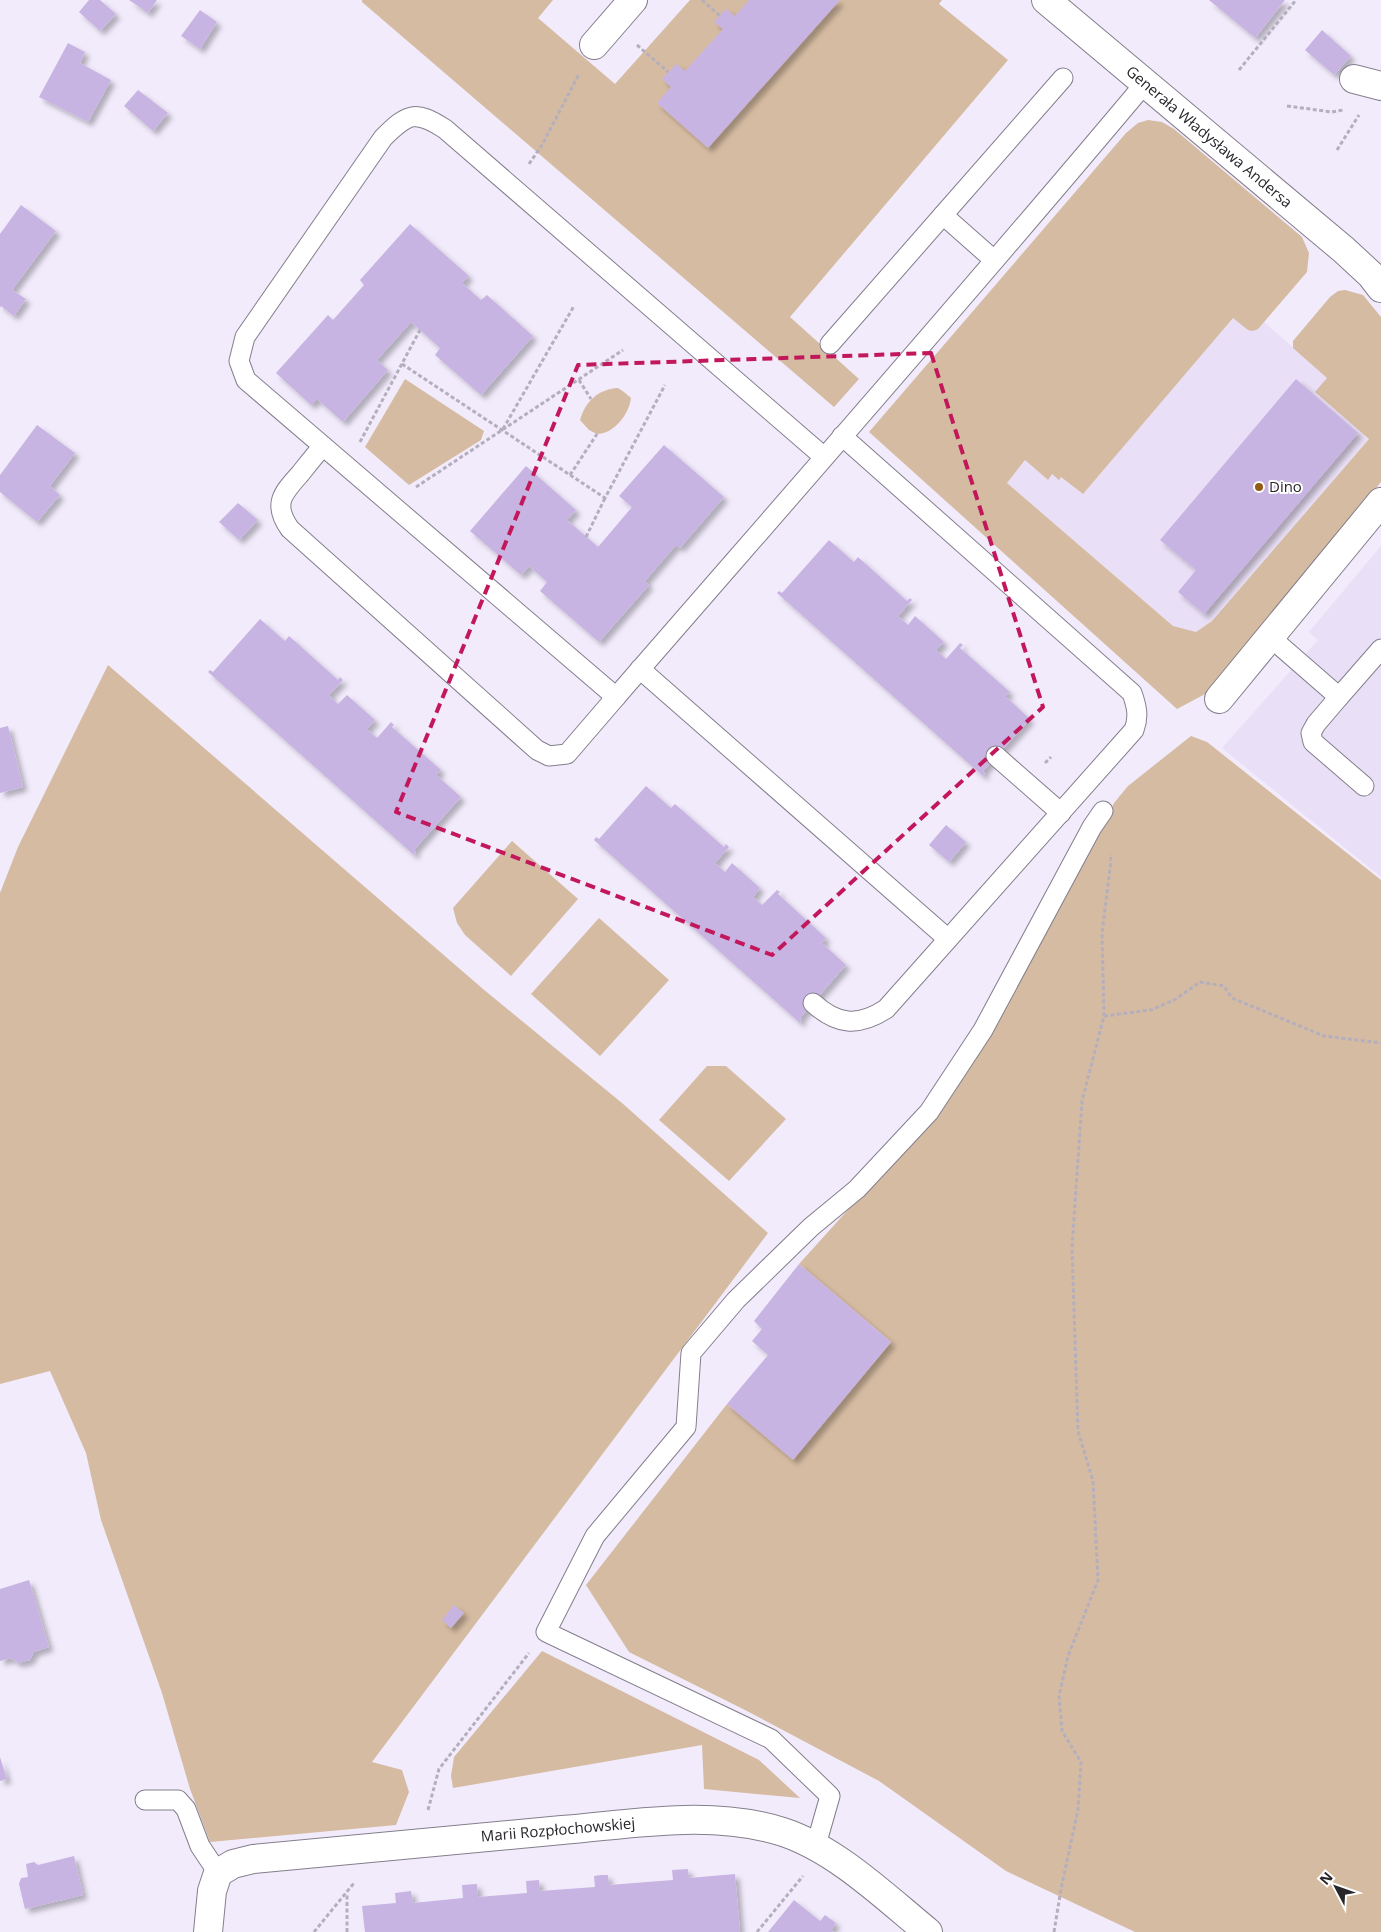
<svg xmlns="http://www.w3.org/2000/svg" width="1381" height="1932" font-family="'Open Sans',sans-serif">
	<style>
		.built { fill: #e9dff6 }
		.green { fill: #d5bba1 }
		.building { fill: #c8b4e2; filter: url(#shadow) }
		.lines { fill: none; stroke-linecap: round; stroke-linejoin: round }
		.service-casing { stroke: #847e8c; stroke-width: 21 }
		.minor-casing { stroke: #847e8c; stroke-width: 30 }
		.path { stroke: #b5afbd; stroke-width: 3; stroke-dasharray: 4 2.5; stroke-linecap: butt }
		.service { stroke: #fff; stroke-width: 19 }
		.minor { stroke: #fff; stroke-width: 28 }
		.marked { fill: none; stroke: #c2185b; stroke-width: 4; stroke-dasharray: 10 6; stroke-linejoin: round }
		.poi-dot { fill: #925c12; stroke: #fff; stroke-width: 2 }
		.labels { text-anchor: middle; stroke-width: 4; stroke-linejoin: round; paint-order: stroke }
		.street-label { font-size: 15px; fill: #28252b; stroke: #fff }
		.poi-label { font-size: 15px; fill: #28252b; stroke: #fff; text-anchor: start }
	</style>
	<defs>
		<filter id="shadow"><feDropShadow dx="4.5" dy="4.5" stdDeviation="2.5" flood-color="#0004"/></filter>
	</defs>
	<rect width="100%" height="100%" fill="#f2ebfc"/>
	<g class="built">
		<path d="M1233,317L1248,330L1258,329L1264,322L1328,378L1315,393L1369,439L1212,621L1196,632L1173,626L1007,483L1025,460L1047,479L1052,474L1061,477L1083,494Z"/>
		<path d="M1381,546V877L1222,748L1318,640L1309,632Z"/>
	</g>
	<g class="green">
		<path d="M362,0H553L538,18L615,84L690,0H942L939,4L1008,60L790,317L859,379L834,407L362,2Z"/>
		<path d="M1148,120L1162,122L1174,129L1302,237L1309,253L1307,272L1258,329L1253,331L1248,330L1233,318L1083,494L1061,477L1059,480L1052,474L1048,480L1025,460L1007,483L1173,626L1196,632L1212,621L1369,439L1315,392L1327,378L1293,348V341L1330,297L1338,291L1345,290L1363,295L1381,317V482L1207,693L1177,709L869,432L1126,133L1138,123Z"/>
		<path d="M405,379L484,431L481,440L409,485L365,447Z"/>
		<path d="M618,388L624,392L631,398C629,414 614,434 597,434L589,430L580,420C585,402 598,389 618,388Z"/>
		<path d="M108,665L483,989L622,1103L768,1233L372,1762L402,1770L409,1792L396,1825L210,1842L190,1789L162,1693L101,1520L86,1453L50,1371L0,1384V893L18,847Z"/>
		<path d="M1191,736L1207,742L1381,880V1932H1135L1006,1871L879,1781L747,1711L629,1652L586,1585L727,1404L793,1459L891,1342L799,1264L950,1097L1063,900L1114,803L1128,786Z"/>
		<path d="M512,841L578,899L511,976L465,935L457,923L453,908Z"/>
		<path d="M599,918L669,980L600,1056L531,994Z"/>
		<path d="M707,1066H726L786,1119L729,1181L659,1120Z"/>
		<path d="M542,1651L759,1760L800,1798L704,1789L702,1745L453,1788L451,1776L454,1757Z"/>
	</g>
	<g class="building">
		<path d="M89,0H100L116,14L100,31L79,12Z"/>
		<path d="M129,0H157L148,13Z"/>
		<path d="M749,0H840L708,148L657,103L671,87L662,79L676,64L685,71L723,29L714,22L726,9L735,16Z"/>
		<path d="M1209,0H1285L1255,38Z"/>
		<path d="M200,10L217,22L200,49L181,36Z"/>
		<path d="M1322,30L1351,56L1334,75L1305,50Z"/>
		<path d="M68,43L85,52L80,63L111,80L88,122L39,97Z"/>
		<path d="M138,90L168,113L153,131L124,106Z"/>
		<path d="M21,205L56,231L12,290L26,299L14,316L1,306L0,308V234Z"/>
		<path d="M410,224L469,276L462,283L481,300L487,295L533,336L481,395L435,355L440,348L411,322L377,360L388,370L343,422L317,399L311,405L276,373L328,315L333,320L364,285L360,280Z"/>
		<path d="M1296,379L1358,433L1204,614L1178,592L1196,570L1160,540Z"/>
		<path d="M37,425L75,453L50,486L60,495L37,522L0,492V475Z"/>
		<path d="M664,445L724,497L680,548L676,545L645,581L649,585L599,642L540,591L547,582L529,566L521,575L470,531L526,466L576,510L567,520L598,547L632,507L619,496Z"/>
		<path d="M238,503L258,520L239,540L219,522Z"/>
		<path d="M829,540L854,562L858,557L907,601L910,598L912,600L898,616L908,625L915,616L944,642L936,650L946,659L960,643L963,645L960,648L1010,692L1005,696L1030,719L983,771L985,774L983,776L777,593L779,591L782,593Z"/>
		<path d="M260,619L285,641L289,636L338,680L340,677L343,680L329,695L338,704L347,695L375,720L367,729L377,738L391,722L394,725L392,727L441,770L436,775L461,797L414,850L416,852L414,855L208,672L210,670L213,672Z"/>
		<path d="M8,726L23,787L0,793V728Z"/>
		<path d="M646,786L671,808L675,804L724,847L726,844L729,847L715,863L725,872L732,863L760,888L753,897L762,905L777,890L780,892L778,894L826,938L822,943L846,965L800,1018L802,1020L800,1023L594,840L596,837L599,839Z"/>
		<path d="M946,825L966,842L949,862L929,845Z"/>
		<path d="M799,1264L891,1342L793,1460L727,1404L768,1355L752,1341L762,1329L754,1321Z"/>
		<path d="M29,1580L49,1647L34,1652L30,1660L18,1663L11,1658L0,1661V1589Z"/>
		<path d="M454,1605L464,1613L451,1628L442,1620Z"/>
		<path d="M0,1757L7,1779L0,1781Z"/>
		<path d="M74,1856L83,1895L25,1909L19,1884L21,1878L28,1877L26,1864L34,1862L38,1865Z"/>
		<path d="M688,1869L689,1878L735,1874L740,1932H365L362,1906L396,1903L395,1893L411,1891L413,1903L463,1898L462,1885L477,1884L478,1897L527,1893L526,1881L539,1880L540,1891L595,1887L594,1876L601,1875H608L609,1885L673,1880L672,1870Z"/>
		<path d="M794,1900L820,1921L825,1915L836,1923L831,1930L834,1932H768Z"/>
	</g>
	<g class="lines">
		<g class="service-casing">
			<g id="service">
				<path d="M943,215L1063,78"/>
				<path d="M830,344L943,215L994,260"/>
				<path d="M323,446C315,455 308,464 300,474C283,493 272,504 290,529L537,750L549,756L567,754L616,697"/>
				<path d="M824,457L445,129C415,109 407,114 383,138L245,337L239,361L246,380L616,697C793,493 972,290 1146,82"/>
				<path d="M1270,637L1339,697L1381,649"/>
				<path d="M640,669L948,939"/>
				<path d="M1339,697L1316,724L1311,733L1313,742L1364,786"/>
				<path d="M996,756L1061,813"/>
				<path d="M813,1003C837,1025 858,1027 886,1009L1134,730C1139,717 1137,707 1132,693L842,436"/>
				<path d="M145,1800H178L186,1809L200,1846L218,1873"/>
				<path d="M816,1845L830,1796L771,1739L546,1632L595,1536L686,1427L691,1353L736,1300L811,1227L857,1189L929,1112L983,1030L1092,827L1103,811"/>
			</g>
		</g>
		<g class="minor-casing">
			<g id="minor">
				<path d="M1046,0L1344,250L1371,275L1381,288"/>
				<path d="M594,45L633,0"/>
				<path d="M1354,79L1381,86"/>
				<path d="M1219,699L1381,502"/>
				<path d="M208,1932L212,1891L218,1873L233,1864L253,1859C356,1849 459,1839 562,1830C634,1824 712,1809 783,1832C837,1850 884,1896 928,1932"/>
			</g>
		</g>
		<g class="path">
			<path d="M702,0L720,16"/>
			<path d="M637,45L668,72"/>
			<path d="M1239,70L1296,0"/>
			<path d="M1287,106L1332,112L1343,110"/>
			<path d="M1337,150L1359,115"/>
			<path d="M529,164L542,145L579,74"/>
			<path d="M402,364L605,498L665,385"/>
			<path d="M579,380L591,399"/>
			<path d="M503,429L574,306"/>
			<path d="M360,442L420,330"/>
			<path d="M570,475L597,434"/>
			<path d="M416,487L623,350"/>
			<path d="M586,537L605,498"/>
			<path d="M1045,763L1051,757"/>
			<path d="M1104,1016L1151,1010L1176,999L1200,982L1224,986L1232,998L1324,1036L1381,1043"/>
			<path d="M428,1810L439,1769L529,1653"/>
			<path d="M314,1932L354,1883"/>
			<path d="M347,1932V1893"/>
			<path d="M757,1932L803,1876"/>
			<path d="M1054,1932L1061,1889L1078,1810L1081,1762L1062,1731L1059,1696L1068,1656L1098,1580L1093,1481L1078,1431L1072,1248L1082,1101L1104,1016L1102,933L1111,861L1110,854"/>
		</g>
		<use href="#service" class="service"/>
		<use href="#minor" class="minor"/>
	</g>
	<path class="marked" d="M931,353L1043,707L772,955L396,812L578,365Z"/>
	<circle class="poi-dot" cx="1259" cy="487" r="5"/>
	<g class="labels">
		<g class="street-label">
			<text transform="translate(1209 137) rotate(40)" y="5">Generała Władysława Andersa</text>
			<text transform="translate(558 1830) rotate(-5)" y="5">Marii Rozpłochowskiej</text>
		</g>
		<g class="poi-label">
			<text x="1269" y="492">Dino</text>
		</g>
	</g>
	<g transform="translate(1336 1887) rotate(311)" stroke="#ffffff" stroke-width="4" paint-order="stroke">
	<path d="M0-4L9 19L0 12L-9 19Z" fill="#28252b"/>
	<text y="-8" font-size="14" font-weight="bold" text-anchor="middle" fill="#28252b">N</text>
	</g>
</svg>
